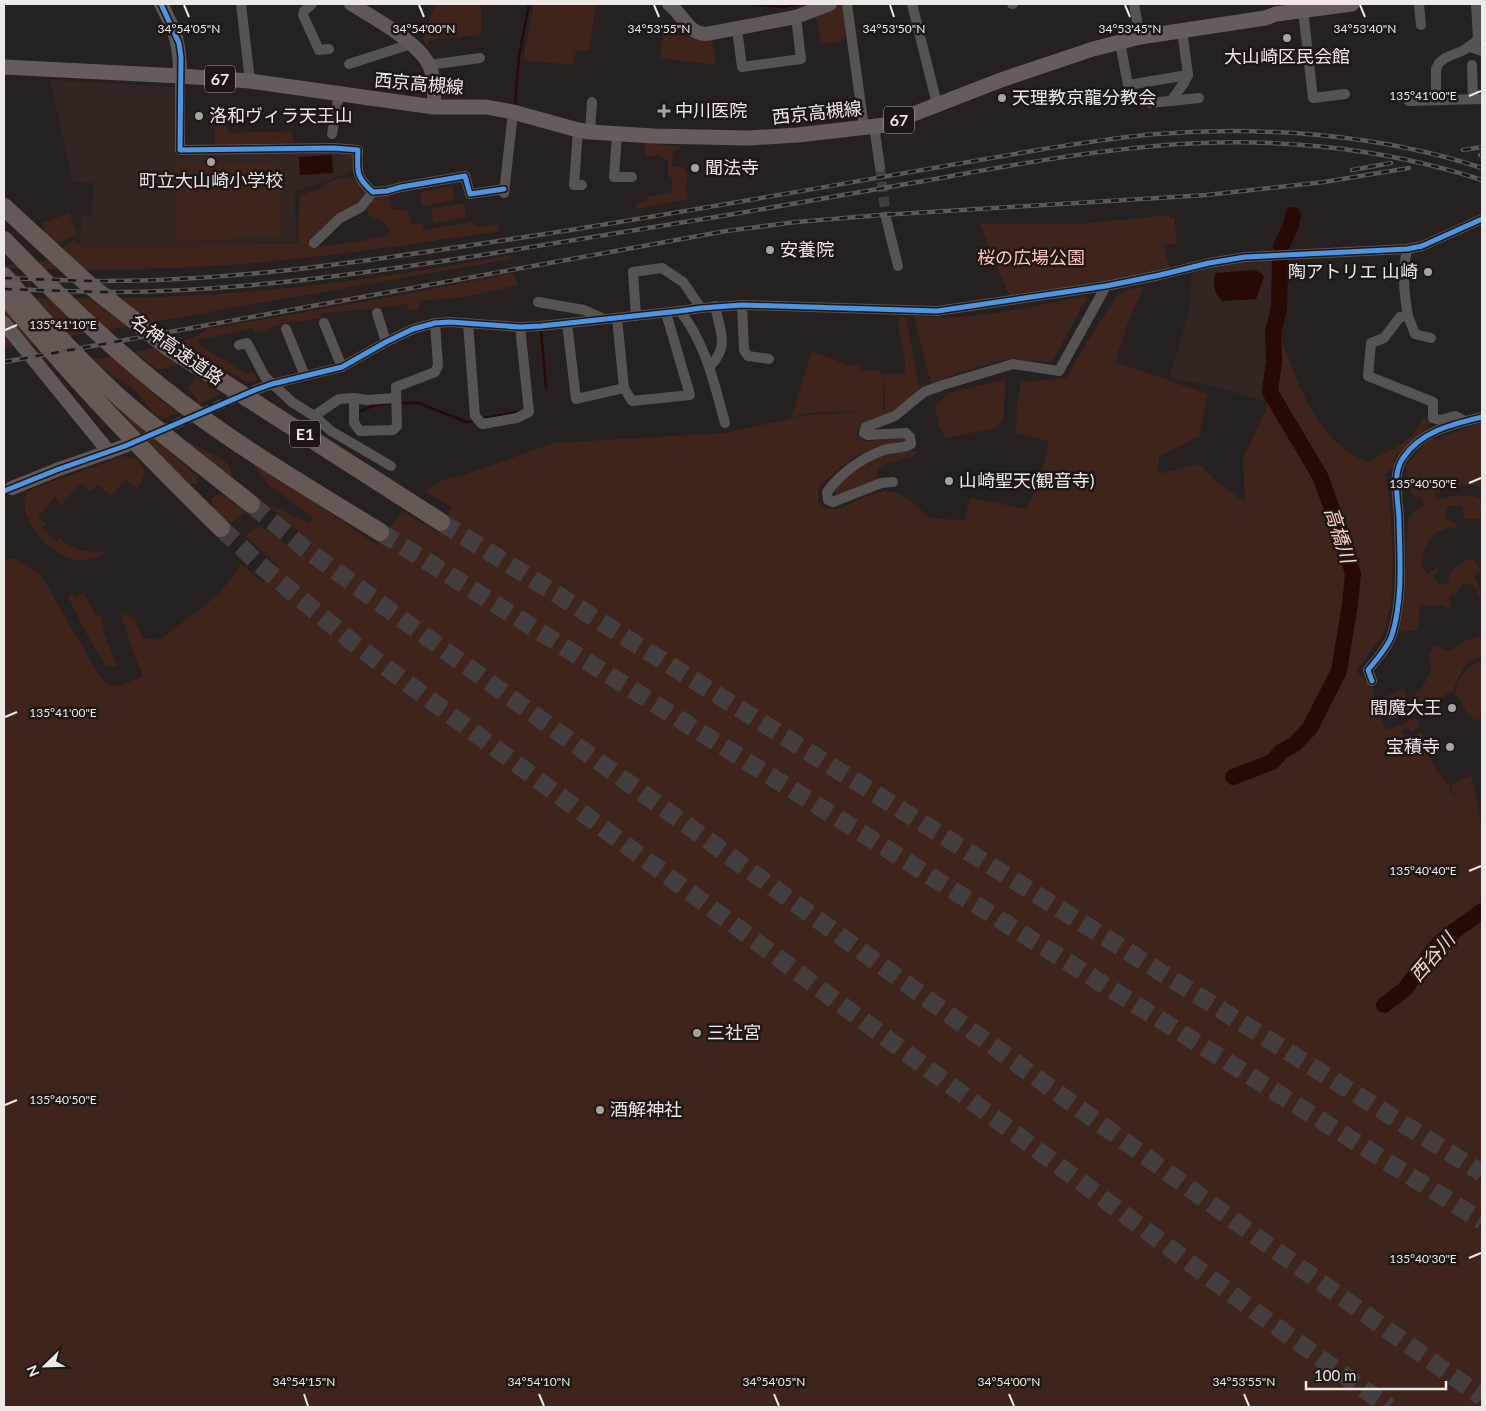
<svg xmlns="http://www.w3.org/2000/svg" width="1486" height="1411" font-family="Lato,'Noto Sans JP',sans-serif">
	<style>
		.built { fill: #332622 }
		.green { fill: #3f241c }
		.water { fill: #270905 }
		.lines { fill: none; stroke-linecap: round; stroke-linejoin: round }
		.stream { stroke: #270905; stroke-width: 2.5 }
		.river { stroke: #270905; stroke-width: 16 }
		.street-tunnel { stroke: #443f3e; stroke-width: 10; stroke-dasharray: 10 5; stroke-linecap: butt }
		.highway-tunnel { stroke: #443f3e; stroke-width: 18; stroke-dasharray: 18 9; stroke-linecap: butt }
		.street { stroke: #575352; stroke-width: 10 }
		.secondary { stroke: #5f5856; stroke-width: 14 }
		.primary { stroke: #665c5a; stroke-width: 15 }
		.highway { stroke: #655855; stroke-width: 18 }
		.rail-casing { stroke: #5d5857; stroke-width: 4.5 }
		.rail { stroke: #1f1715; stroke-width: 2.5; stroke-dasharray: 8; stroke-linecap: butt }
		.cycleway-casing { stroke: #1f1715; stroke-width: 8 }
		.cycleway { stroke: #4d94e3; stroke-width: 5 }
		.ticks { fill: none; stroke: #eee8e7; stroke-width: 2 }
		.poi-dot { fill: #a8a2a1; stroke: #1f1715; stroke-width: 2 }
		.labels { text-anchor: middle; stroke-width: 5; stroke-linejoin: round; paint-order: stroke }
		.shield { fill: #1f1715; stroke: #b0a9a8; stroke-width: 1 }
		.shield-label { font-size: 16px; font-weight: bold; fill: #eee8e7 }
		.poi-label { font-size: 18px; fill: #eee8e7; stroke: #1f1715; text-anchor: start }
		.street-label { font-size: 18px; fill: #eee8e7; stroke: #1f1715 }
		.park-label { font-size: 18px; fill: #fec6b6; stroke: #1f1715 }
		.water-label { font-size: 19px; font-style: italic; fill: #fbd1c4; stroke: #1f1715 }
		.ticks-label { font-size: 12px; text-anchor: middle; fill: #eee8e7; stroke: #1f1715; stroke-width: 5; stroke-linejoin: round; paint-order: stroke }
	</style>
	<rect width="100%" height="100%" fill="#262120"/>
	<g class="built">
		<path d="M50,80L175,87V152L180,156L335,150L353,153L354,169L350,172L294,192L297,242L80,246L81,216H92L93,183L73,182Z"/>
		<path d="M1277,258V307L1272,332L1274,361L1266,401L1210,386L1169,377L1189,313L1192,273L1213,266Z"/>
	</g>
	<g class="green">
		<path d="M437,4H481V35L429,40L428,47L423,39L432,12Z"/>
		<path d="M534,4H596L589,51H576L572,65L523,60Z"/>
		<path d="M840,5L844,7L848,34L840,42L821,44L816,15Z"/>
		<path d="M663,34L689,37L700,41L712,39L716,65L660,58Z"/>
		<path d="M215,124H227L228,133L292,131L293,143L215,144Z"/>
		<path d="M645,143L680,147V149L673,151L672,166L684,168L687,173L686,192L689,199L637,209L634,208L639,202L647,201L648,197L672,192V179L668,175V161L657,155L647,157L645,154Z"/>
		<path d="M279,163L281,236L175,238L174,165Z"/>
		<path d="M348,177L358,182L367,191L358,202L347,208L310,241V248L363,241L388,235L390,230L385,222L368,215L367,207L374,196H389L392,210H407L411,224L422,223L424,230L472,222L478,227L498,224L500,231C431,241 362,252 293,259C197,270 100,271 4,268V264L24,265L47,261L73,240L80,246L298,243C298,228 300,212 299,196L320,188L331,181Z"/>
		<path d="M452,186L455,200L422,206L420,192Z"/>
		<path d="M464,203L466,217L433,223L431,209Z"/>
		<path d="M69,213L78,235L50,245L42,223Z"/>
		<path d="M1169,215L1170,218H1174L1177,243L1163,246L1170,268L1142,275L1009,295L980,224H1079Z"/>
		<path d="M511,255V259L4,348V299C70,298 136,299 201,295C305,289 408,274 511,255Z"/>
		<path d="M514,273L518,285L466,297L419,301V309L409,310L407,303L378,308L322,313L321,318L279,324L260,332H254L253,328L198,340L200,346L248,374L253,372L257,380L247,382L183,346L182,341L195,337L208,329L408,294Z"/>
		<path d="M1144,286L1127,325L1115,362L1208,394L1199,436L1159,456L1158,474L1199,464L1219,484L1245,502L1243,458L1265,412L1276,363V348L1282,340C1300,389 1316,439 1367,462L1402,444L1413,435L1423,418L1428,419L1431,424L1395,457L1393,467L1385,474L1390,504L1393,563L1391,603L1384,633L1356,671L1371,685L1385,730L1399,726L1416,718L1421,726L1411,732L1408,727L1402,731L1405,738L1408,740L1413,738L1416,734L1422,732L1424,735L1415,742L1417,745H1422L1437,771L1449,785L1451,792L1468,807L1473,817L1480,816L1482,824V1407H4V560L13,558L41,575L97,672L109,685L119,686L143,676L130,644L121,613L134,619L143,639C149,640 154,638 160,640L220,593L241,564L263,582L277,565L245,536L260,525L302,557L313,543L270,508L273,506L308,523L314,518L269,485L250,461L285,482L377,545L402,511L439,533L452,507L425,491L445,479L467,474L553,443L725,433L807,415L875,411L807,413L791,418L812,351L847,365H860V371L878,370L883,376V410H885L884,374L905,373V359L897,321L902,316L906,319L920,390L893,413L865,422L856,434L865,441L907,438L908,442L880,448L854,457L820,485L818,493L819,504L826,509L834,510C848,506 869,493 881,492C900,489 916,503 927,517L964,521L970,498L1027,509L1041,476L1049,441L1016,433L1017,405L1021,382L1067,378L1084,347L1116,297L1127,290Z"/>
		<path d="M1088,296L1052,362L1006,359L964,371L931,384L914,316C972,322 1031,306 1088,296Z"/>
		<path d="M153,348L178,364L158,370L134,352Z"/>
		<path d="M112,357L168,406L179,412L161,420C152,413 147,405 140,396C127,381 107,373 93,359Z"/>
		<path d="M196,377L221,394L199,404L196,397L187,389Z"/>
		<path d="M1005,380L1004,417L996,428L945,438L939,425L935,406L951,392Z"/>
		<path d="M108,398L198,477L197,484H190L158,452Z"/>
		<path d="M1482,423V487C1465,482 1451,486 1434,493L1437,500C1453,495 1467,493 1482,499V519H1464L1462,506H1447L1445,520L1453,521L1458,528C1434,524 1423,545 1421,566L1427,574L1437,568L1439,569L1434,577L1437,582L1442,585L1449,582V573L1462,563L1472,558L1481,569L1475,576L1482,596L1478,598C1477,580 1461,579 1456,594L1450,596L1449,600L1452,607L1447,609L1445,606L1420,605L1419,622L1416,631L1409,630L1404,632L1399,630L1404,607L1408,519L1415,511L1424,505L1421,497H1413L1408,488L1406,467L1416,453L1428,441Z"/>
		<path d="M180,438C192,444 222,456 229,466C232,470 232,474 231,478Z"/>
		<path d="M908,450L917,451L914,456L883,465L877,470V479L836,496L834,489C858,465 875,455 908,450Z"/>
		<path d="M124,456L137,459L143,468L145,474L137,489L126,480L111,496L98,484L91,491L81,483L62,504L55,497L38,516L46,524L42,528L56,542L59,538C73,550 87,553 105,551C102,557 98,557 92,558C88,560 82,561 77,560C51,558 17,518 26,493L34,488Z"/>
		<path d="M219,494L223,495L246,512L228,525L212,507L211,499Z"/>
		<path d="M84,593L96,617L101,615L104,632L117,666H106L84,629L68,596L73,594L75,597Z"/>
		<path d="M1482,635V656L1467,662L1455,684L1454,691L1405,714L1414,695L1420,691L1431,671L1429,657L1434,646L1440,647L1446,651H1452L1458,644Z"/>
		<path d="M1482,660V718L1476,721L1467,713L1455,693C1458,677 1468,665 1482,660Z"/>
		<path d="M1402,689L1407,694L1398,710L1404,715L1390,720L1383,698Z"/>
		<path d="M1471,775L1480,815L1473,816C1468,803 1455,798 1450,786Z"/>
	</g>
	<g class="water">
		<path d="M332,155L333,173L300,175L299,157Z"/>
		<path d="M1255,270L1261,273L1264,277L1256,299L1223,301C1213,293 1213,285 1215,273Z"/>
	</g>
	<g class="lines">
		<g class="stream">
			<path d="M752,4L784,7L798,4"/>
			<path d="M515,105L519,56L529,4"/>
			<path d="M541,331L546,387"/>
			<path d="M399,403H419L466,422L473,421"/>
			<path d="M358,412L375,405L393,403"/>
			<path d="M485,418L518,412"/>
		</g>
		<g class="river">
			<path d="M1281,247L1291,225L1293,215"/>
			<path d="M1233,777L1272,762L1282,751L1295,744L1310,728L1339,671L1350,604L1353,574L1341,534L1320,476L1270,392L1274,361L1273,332L1279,308L1280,258"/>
			<path d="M1384,1005L1405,989L1434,949L1445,938L1482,911"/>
		</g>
		<g class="street-tunnel">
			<path d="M880,167L886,218"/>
			<path d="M132,443L245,394"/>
		</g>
		<g class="highway-tunnel">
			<path d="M251,504L303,547L378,602L1275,1250L1482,1397"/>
			<path d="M441,522L1482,1173"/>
			<path d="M221,528L260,565L356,645L1271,1323L1389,1407"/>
			<path d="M380,532L1482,1221"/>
		</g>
		<g class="street">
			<path d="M241,4L250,81"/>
			<path d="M312,4L304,11L303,15L319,50L329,49"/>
			<path d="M847,4L864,128"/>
			<path d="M912,4L937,104"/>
			<path d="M1012,4H1013"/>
			<path d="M1134,4L1140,37"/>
			<path d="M1419,4L1421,25"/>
			<path d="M1303,10L1313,98L1345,94"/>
			<path d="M737,29L742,67L801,59L796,17"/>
			<path d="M1120,42L1128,85L1188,75"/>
			<path d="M1470,47L1482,51"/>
			<path d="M349,64L411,44"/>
			<path d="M429,65L480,58"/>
			<path d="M1472,65L1473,99"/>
			<path d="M180,76V150L334,148L358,150C357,171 356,178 373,192L387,191L401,187L465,176L470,194L504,189"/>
			<path d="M1436,100V69L1439,63L1445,58L1464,50L1478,40L1476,4"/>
			<path d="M1171,101L1184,83L1188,75L1182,30"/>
			<path d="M1409,101L1482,99"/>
			<path d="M1150,103L1199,98"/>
			<path d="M874,126L880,167"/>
			<path d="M578,130L574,185H582"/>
			<path d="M590,132L592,102"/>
			<path d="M332,134L339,94"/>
			<path d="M617,134L614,177H632"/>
			<path d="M504,193L513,112"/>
			<path d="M886,218L898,266"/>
			<path d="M314,243L340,218L361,207L373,192"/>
			<path d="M1407,249C1402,273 1404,293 1408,316L1400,317L1384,338L1371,343L1368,376L1433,402V418L1440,420L1455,416L1465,421"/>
			<path d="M538,302L584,310L602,318"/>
			<path d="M742,305L744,350L748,356L769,359"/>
			<path d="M680,311C706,344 714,383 725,423"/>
			<path d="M377,313L386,342"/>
			<path d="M636,316L633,272L662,268L683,282L701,308"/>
			<path d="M1408,316L1415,334L1431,338"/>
			<path d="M617,318L624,388L632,401L690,395L666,313"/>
			<path d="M324,323L342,367"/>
			<path d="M468,323L475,416L482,424L517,418L529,412L520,327"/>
			<path d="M567,323L576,399L624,388"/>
			<path d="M286,329L305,376"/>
			<path d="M239,345L247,343L265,377L292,402L314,416L331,431L391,466"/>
			<path d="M710,366C730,347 720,331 715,306"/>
			<path d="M255,390L272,384L342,367L386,342L413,329L435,323L450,322L520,327L541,326L680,311L701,308L742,305L937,311L1106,286L1160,275L1209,263L1245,257L1407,249L1422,246L1482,219"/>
			<path d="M354,398V423L360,431L393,430L397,426L396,387L435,372L438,366L435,323"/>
			<path d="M314,416L339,399L354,398L367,400L396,398"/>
			<path d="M893,482L881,483L833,502L828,500L827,492C841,473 862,458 884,450C893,447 903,449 911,444L910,437L906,433L868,435L864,433L866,427L895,416L924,392L943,385L1013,364L1059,371L1106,286"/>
			<path d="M1372,681L1368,670C1376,660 1388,647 1392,635C1403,599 1400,559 1399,521C1399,502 1391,475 1403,458C1421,431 1453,424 1482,417"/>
		</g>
		<g class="secondary">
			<path d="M161,4C176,32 180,44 180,76"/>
			<path d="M351,4C373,17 418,42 429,65C435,77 434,94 434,107"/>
			<path d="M669,4C682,13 688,34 706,34L796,17L830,4"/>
			<path d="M4,323L109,452"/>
			<path d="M12,488L59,469L125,446"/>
		</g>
		<path class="primary" d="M4,67L180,76L250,81L434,107H486L513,112L578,130L590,132L653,136L748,138L798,135L885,125L1001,80L1093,49L1140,37L1265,18L1276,14L1352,4"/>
		<g class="highway">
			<path d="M4,207L88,284L168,347L441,522"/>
			<path d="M4,240C60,298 118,355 183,404C245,451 314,491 380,532"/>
			<path d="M4,276C41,319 79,360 120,398C162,435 207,469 251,504"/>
			<path d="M4,295C72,377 145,454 221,528"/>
		</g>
		<g class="rail-casing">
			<g id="rail">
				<path d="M1463,150L1482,147"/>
				<path d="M1480,155H1482"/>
				<path d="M1352,170L1391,163"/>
				<path d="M4,278C37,279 71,281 104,281C252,281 399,256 545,234C711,208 878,177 1044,149C1082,143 1119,137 1157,134C1264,126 1379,134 1482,168"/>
				<path d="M4,289C41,290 79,292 116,292C239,291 361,274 482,255C566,242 650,228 734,214C803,202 872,190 941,178C1012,165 1084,152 1156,146C1265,136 1378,146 1482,180"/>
				<path d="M4,362L726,231L796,222L881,215L1206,195L1324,182L1409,168"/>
			</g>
		</g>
		<use href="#rail" class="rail"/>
		<g class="cycleway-casing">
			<g id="cycleway">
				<path d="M161,4L179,43L181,57L180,150L334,148L358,150C357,171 356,178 373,192L387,191L401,187L465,176L470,194L504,189"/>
				<path d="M4,491L59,469L125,446L255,390L272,384L342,367L386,342L413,329L435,323L450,322L520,327L541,326L680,311L701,308L742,305L937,311L1106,286L1160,275L1209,263L1245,257L1407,249L1422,246L1482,219"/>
				<path d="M1372,681L1368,670C1376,660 1388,647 1392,635C1403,599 1400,559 1399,521C1399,502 1391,475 1403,458C1421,431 1453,424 1482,417"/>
			</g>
		</g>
		<use href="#cycleway" class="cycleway"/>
	</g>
	<path class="ticks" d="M184,5L189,17M419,5L424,17M654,5L659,17M890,5L894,17M1125,5L1130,17M1360,5L1365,17M1469,96L1481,91M5,330L17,325M1469,483L1481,478M5,717L17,712M1469,871L1481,866M5,1105L17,1100M1469,1258L1481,1253M304,1394L308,1406M539,1394L544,1406M774,1394L779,1406M1009,1394L1014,1406M1244,1394L1249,1406"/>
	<g class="poi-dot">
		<circle cx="1287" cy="38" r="5"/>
		<circle cx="1002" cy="98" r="5"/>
		<path d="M661.5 103.5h5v5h5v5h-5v5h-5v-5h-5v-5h5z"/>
		<circle cx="199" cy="116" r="5"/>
		<circle cx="211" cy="162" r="5"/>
		<circle cx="695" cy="168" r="5"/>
		<circle cx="770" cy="250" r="5"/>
		<circle cx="1428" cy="272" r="5"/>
		<circle cx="949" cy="481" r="5"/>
		<circle cx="1452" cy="708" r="5"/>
		<circle cx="1450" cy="747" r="5"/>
		<circle cx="697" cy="1033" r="5"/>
		<circle cx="600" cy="1110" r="5"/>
	</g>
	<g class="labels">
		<g class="shield">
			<rect x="205" y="65.5" width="30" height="27" rx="4"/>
			<rect x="884" y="106.5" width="30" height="27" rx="4"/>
			<rect x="290" y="420.5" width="30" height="27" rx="4"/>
		</g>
		<g class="shield-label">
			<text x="220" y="85">67</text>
			<text x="899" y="126">67</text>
			<text x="305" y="440">E1</text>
		</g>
		<g class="poi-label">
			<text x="1287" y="63" text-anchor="middle">大山崎区民会館</text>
			<text x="1012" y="104">天理教京龍分教会</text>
			<text x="675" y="117">中川医院</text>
			<text x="209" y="122">洛和ヴィラ天王山</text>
			<text x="705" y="174">聞法寺</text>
			<text x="211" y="187" text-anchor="middle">町立大山崎小学校</text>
			<text x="780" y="256">安養院</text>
			<text x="1418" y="278" text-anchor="end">陶アトリエ 山崎</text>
			<text x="959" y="487">山崎聖天(観音寺)</text>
			<text x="1442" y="714" text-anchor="end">閻魔大王</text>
			<text x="1440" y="753" text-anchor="end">宝積寺</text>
			<text x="707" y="1039">三社宮</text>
			<text x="610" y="1116">酒解神社</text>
		</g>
		<g class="street-label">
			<text transform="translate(419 84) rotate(5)" y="6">西京高槻線</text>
			<text transform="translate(817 113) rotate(-6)" y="6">西京高槻線</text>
			<text transform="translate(177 350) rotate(35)" y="6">名神高速道路</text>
		</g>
		<g class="park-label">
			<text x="1031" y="264">桜の広場公園</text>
		</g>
		<g class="water-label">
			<text transform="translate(1340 535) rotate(72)" y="7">高橋川</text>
			<text transform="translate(1432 957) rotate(-49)" y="7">西谷川</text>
		</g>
	</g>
	<g class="ticks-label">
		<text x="189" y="33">34°54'05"N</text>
		<text x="424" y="33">34°54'00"N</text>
		<text x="659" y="33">34°53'55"N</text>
		<text x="894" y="33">34°53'50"N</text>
		<text x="1130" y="33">34°53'45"N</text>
		<text x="1365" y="33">34°53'40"N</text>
		<text x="1423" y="100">135°41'00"E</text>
		<text x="63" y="329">135°41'10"E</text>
		<text x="1423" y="488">135°40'50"E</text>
		<text x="63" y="717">135°41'00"E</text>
		<text x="1423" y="875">135°40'40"E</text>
		<text x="63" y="1104">135°40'50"E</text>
		<text x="1423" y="1263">135°40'30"E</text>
		<text x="304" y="1386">34°54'15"N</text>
		<text x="539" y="1386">34°54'10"N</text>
		<text x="774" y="1386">34°54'05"N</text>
		<text x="1009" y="1386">34°54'00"N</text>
		<text x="1244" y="1386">34°53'55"N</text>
	</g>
	<rect width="1486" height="1411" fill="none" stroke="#eee8e7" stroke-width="10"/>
	<g transform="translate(45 1366) rotate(247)" stroke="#1f1715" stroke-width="4" paint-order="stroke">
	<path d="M0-4L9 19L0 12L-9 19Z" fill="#eee8e7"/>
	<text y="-8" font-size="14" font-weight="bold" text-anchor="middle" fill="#eee8e7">N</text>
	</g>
	<path d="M1306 1381v8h140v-8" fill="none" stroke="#eee8e7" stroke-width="2.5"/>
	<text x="1314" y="1381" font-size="15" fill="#eee8e7" stroke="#1f1715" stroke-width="4" paint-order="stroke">100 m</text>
</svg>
